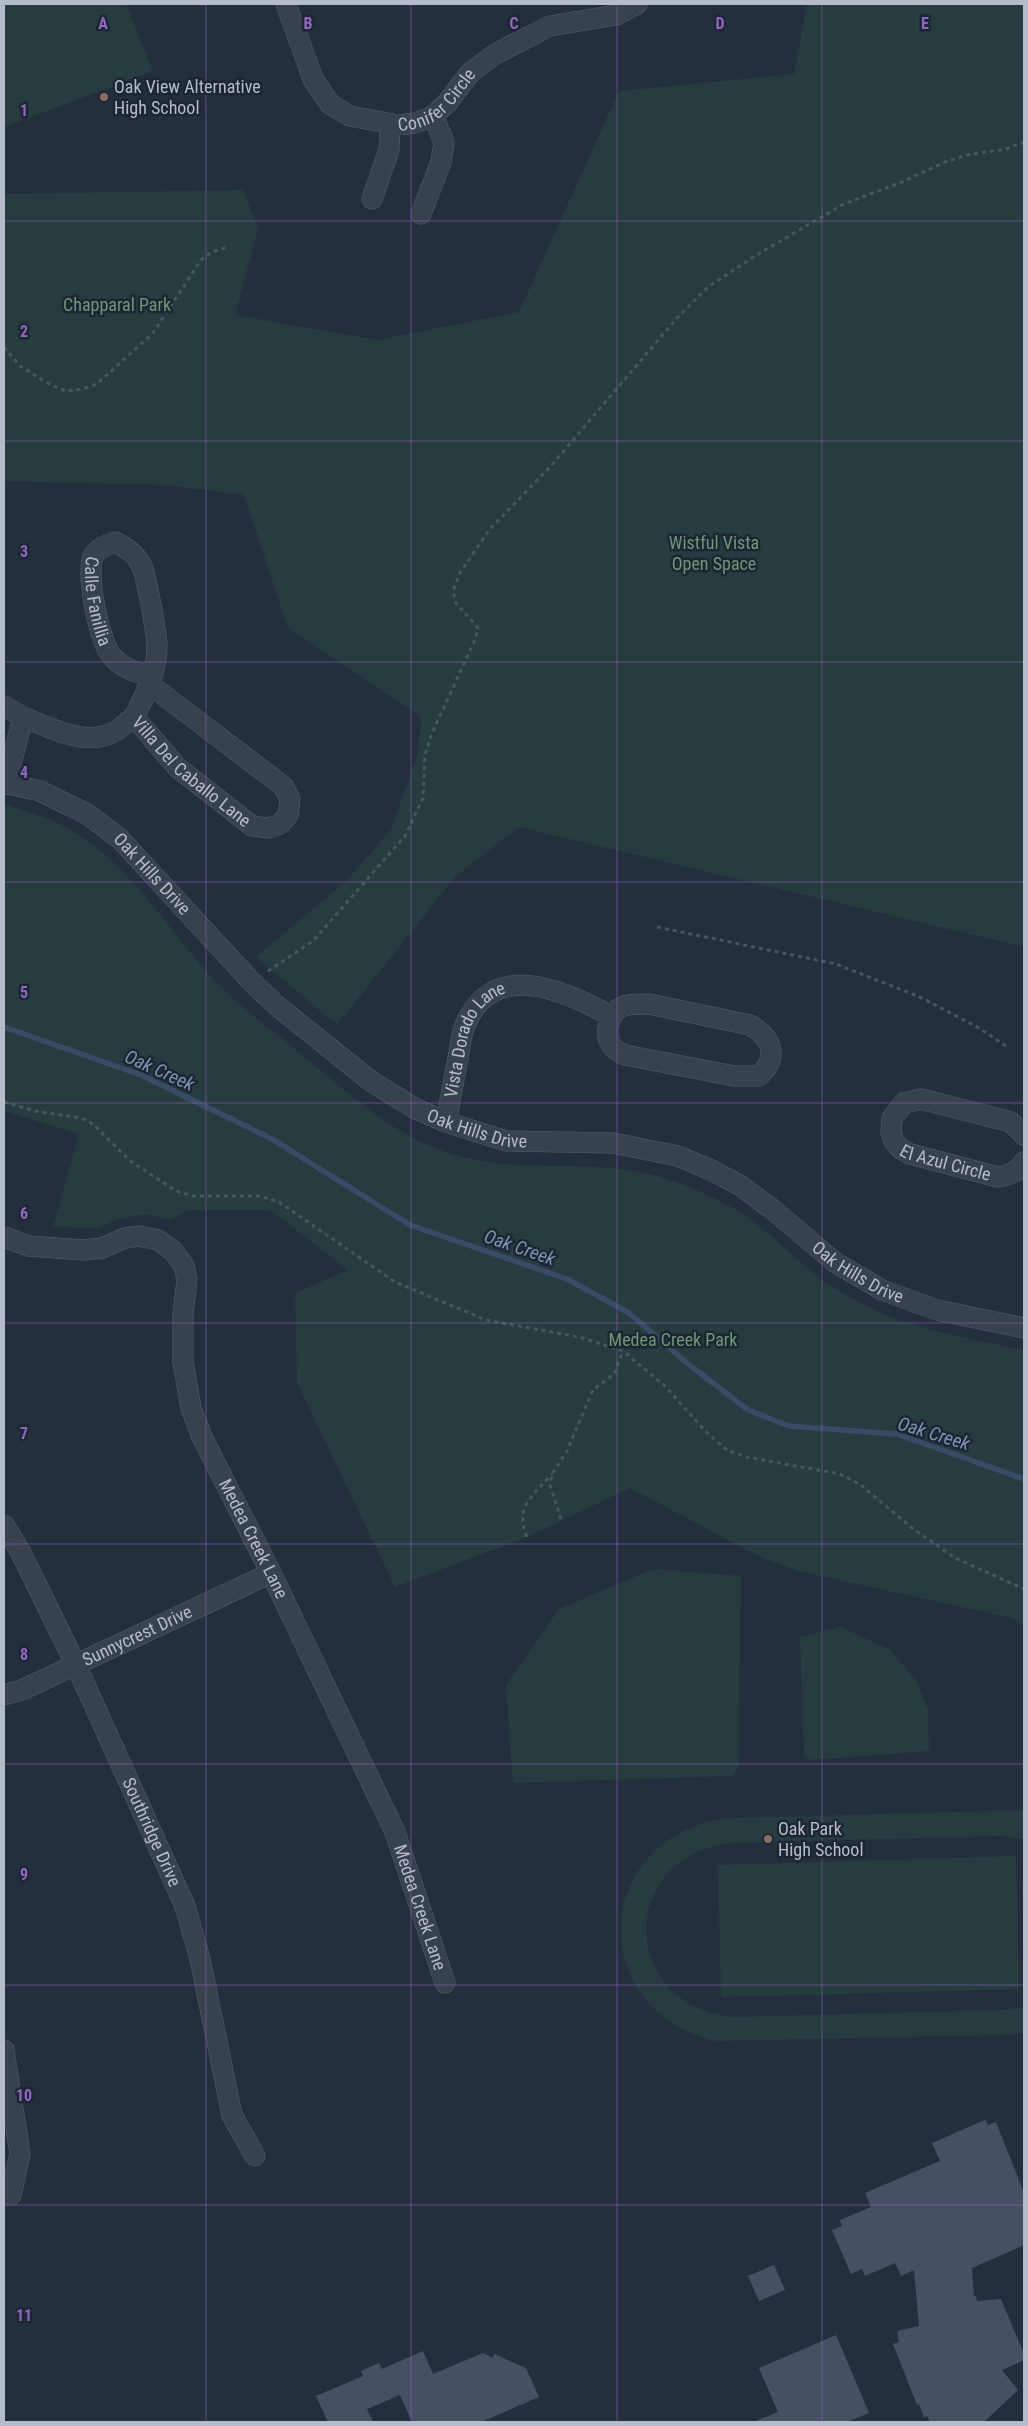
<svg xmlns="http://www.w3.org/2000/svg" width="1028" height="2426" font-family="'Roboto Condensed',sans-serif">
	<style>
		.green { fill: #263c3f }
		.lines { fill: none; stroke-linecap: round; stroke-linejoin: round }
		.stream { stroke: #394c67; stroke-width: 5.5 }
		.building { fill: #455162 }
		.street-casing { stroke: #565f6c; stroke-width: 21 }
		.path { stroke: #44595c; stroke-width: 3; stroke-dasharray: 4 4; stroke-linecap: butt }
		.street { stroke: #38414e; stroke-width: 20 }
		.grid { fill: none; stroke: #9266c3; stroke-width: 1; stroke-opacity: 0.55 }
		.education-dot { fill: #8d6e63; stroke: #1d2633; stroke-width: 2 }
		.labels { text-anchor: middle; stroke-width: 5; stroke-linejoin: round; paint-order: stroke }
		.poi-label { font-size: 18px; fill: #b4bcc9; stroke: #1d2633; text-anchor: start }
		.street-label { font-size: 18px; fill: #b4bcc9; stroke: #1d2633 }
		.park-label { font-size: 18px; fill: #6b9a76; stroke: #1d2633 }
		.water-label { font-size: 19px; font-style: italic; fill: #7c92b1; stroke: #1d2633 }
		.grid-label { font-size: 16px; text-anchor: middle; font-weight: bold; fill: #9266c3; stroke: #1d2633; stroke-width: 5; stroke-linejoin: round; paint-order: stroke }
	</style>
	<rect width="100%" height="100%" fill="#242f3e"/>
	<g class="green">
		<path d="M4,4H126L153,71L4,127Z"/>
		<path d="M807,4H1024V942L1020,946L519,827L455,877L337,1025L256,957L347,880L391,830L418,753L421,717L288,628L244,495L166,485L4,481V194L243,190L258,229L235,315L377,340L519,312L619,91L794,74Z"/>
		<path d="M4,804C21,810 39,814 55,822C128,856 166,930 220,986C239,1006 263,1023 284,1040C318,1068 352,1098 388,1123C417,1143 452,1157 488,1162C548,1171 608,1159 667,1179C700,1190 735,1206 762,1228C784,1246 803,1267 827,1283C890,1326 951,1335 1024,1350V1626L1012,1618L798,1571L762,1558L630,1488L527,1537L395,1587L297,1383L295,1293L348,1270L270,1210H187L171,1220L145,1214L115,1220L99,1228L53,1227L79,1134L4,1111Z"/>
		<path d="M653,1569L741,1576L738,1769L732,1776L513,1783L506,1685L559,1609Z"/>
		<path d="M841,1627L890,1650L917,1682L928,1710L929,1751L811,1760L804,1755L800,1637Z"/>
		<path d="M1024,1810V1839L1000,1836L731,1843C617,1855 618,2008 735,2017L1003,2010L1024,2007V2033L1004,2035L716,2041C581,2009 593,1832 731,1818Z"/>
		<path d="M1016,1856L1019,1989L721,1997L718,1865Z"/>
	</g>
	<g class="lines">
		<path class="stream" d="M4,1027L141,1075L272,1139L410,1225L567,1279L629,1313L687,1363L748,1410L789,1426L897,1434L1024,1479"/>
	</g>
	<g class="building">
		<path d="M985,2120L988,2125L996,2122L1024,2193V2245L972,2268L974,2296H976L977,2301L1001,2299L1024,2354V2360L1002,2370L1018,2390L984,2422H930L927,2416L924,2418L919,2404L917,2405L893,2344L899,2342L897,2331L919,2326L914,2270L901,2276L895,2263L865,2276L862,2269L851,2274L832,2230L842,2226L840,2220L871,2207L865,2193L940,2161L932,2143Z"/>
		<path d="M774,2265L785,2290L759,2301L748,2276Z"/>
		<path d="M836,2335L869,2413L847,2422H753L778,2412L759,2368Z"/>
		<path d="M423,2351L433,2374L483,2353L493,2358L494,2354L526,2368L539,2397L481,2422H412L400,2395L367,2409L373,2422H328L316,2396L363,2376L361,2371L379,2363L382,2369Z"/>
	</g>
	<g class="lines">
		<g class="street-casing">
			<g id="street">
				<path id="s1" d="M286,4L313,79L330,104L350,116L398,125L415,123L433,116L447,103L470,73L495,54L550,26L616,15L637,4"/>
				<path d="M372,199L389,150L390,125"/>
				<path d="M421,214L441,162L444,142L433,116"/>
				<path d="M4,706L23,717L6,784"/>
				<path id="s2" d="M23,717C51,728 87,748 116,731C122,727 128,721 134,717L178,768L252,826L269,828L280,824L288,815L290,799L283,786L149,684"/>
				<path id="s3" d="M134,717C145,696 157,671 157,647C157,635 146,573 141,564C134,553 127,547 115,542C107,545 97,548 93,557C86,575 99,640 111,655C121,668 136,673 151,676"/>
				<path id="s4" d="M4,783L40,791L87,814L119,838L250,980L276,1005L372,1082L416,1109L446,1122L506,1141L613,1143L678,1156L711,1170L741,1186L772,1209L836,1263L882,1290L937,1310L1024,1328"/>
				<path d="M649,1004L750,1025C773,1038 779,1057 759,1076H734L625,1055C620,1053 615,1050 612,1046C603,1033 609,1011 624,1006C631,1003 641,1005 649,1004Z"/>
				<path id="s5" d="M446,1122C450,1100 454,1079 458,1058C460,1048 461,1037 464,1028C491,957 564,990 611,1016"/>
				<path id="s6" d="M1024,1135L1011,1122L921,1099L904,1103L892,1118L891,1132L894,1141L901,1149L910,1154L998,1177C1010,1175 1018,1172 1024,1162"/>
				<path id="s7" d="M4,1237L29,1246L83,1250L102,1248L125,1238L139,1236L158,1240L173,1251L184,1266L187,1280L183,1314V1362L191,1408L202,1437L271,1573L395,1832L445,1983"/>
				<path id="s8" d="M4,1525L20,1551L76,1665L185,1906L200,1959L232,2115L255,2156"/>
				<path id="s9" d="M4,1695L24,1689L271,1573"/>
				<path d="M4,2050L20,2154L11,2195"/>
			</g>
		</g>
		<g class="path">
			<path d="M4,347L20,366L51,385L66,391L82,389L97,384L153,333L201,260L212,252L229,247"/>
			<path d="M657,927L836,964L920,997L979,1028L1009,1048"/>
			<path d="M268,971L313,941L405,836L423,798L425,755L432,733L475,640L478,628L456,603L453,591L460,573L489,530L550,467L677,318L708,287L758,254L844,204L902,182L945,162L967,155L1006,149L1024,142"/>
			<path d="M4,1102L35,1111L81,1118L93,1124L129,1160L176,1191L192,1196H260L279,1202L395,1282L486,1320L579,1337L623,1351L666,1387L705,1431L727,1450L746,1457L840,1474L861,1485L912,1528L955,1558L1024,1589"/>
			<path d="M561,1519L550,1485L552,1474L567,1451L593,1390L614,1374L623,1351"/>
			<path d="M527,1537C514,1506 533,1496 552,1474"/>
		</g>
		<use href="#street" class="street"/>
	</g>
	<path class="grid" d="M206,4V2422M411,4V2422M617,4V2422M822,4V2422M4,221H1024M4,441H1024M4,662H1024M4,882H1024M4,1103H1024M4,1323H1024M4,1544H1024M4,1764H1024M4,1985H1024M4,2205H1024"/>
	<g class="education-dot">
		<circle cx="104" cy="97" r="5"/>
		<circle cx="768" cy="1839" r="5"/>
	</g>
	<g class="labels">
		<g class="poi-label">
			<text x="114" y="93">Oak View Alternative<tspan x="114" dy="21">High School</tspan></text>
			<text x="778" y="1835">Oak Park<tspan x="778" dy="21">High School</tspan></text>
		</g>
		<g class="street-label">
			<text dy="6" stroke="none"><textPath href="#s1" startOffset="230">Conifer Circle</textPath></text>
			<text dy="6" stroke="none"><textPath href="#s3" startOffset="266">Calle Fanillia</textPath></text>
			<text dy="6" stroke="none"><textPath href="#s2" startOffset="200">Villa Del Caballo Lane</textPath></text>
			<text dy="6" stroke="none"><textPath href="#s4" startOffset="178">Oak Hills Drive</textPath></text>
			<text dy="6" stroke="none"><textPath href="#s5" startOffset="90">Vista Dorado Lane</textPath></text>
			<text dy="6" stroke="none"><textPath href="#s4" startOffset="598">Oak Hills Drive</textPath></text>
			<text dy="6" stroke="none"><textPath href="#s6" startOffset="229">El Azul Circle</textPath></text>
			<text dy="6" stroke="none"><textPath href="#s4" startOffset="1018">Oak Hills Drive</textPath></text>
			<text dy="6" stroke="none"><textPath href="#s7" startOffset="484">Medea Creek Lane</textPath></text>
			<text dy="6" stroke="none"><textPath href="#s9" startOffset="146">Sunnycrest Drive</textPath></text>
			<text dy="6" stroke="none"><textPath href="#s8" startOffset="341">Southridge Drive</textPath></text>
			<text dy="6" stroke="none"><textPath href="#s7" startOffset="889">Medea Creek Lane</textPath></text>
		</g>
		<g class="park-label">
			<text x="117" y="311">Chapparal Park</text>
			<text x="714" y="549">Wistful Vista<tspan x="714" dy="21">Open Space</tspan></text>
			<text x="673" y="1346">Medea Creek Park</text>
		</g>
		<g class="water-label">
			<text transform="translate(160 1070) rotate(24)" y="7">Oak Creek</text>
			<text transform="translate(520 1247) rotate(19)" y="7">Oak Creek</text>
			<text transform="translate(934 1433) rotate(17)" y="7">Oak Creek</text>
		</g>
	</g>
	<g class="grid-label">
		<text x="103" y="29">A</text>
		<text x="308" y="29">B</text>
		<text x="514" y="29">C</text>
		<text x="720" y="29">D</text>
		<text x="925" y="29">E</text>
		<text x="24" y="116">1</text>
		<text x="24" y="337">2</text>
		<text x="24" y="557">3</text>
		<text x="24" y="778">4</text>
		<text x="24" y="998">5</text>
		<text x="24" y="1219">6</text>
		<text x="24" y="1439">7</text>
		<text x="24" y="1660">8</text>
		<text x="24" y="1880">9</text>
		<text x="24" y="2101">10</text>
		<text x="24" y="2321">11</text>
	</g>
	<rect width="1028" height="2426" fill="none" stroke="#b4bcc9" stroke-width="10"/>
</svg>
